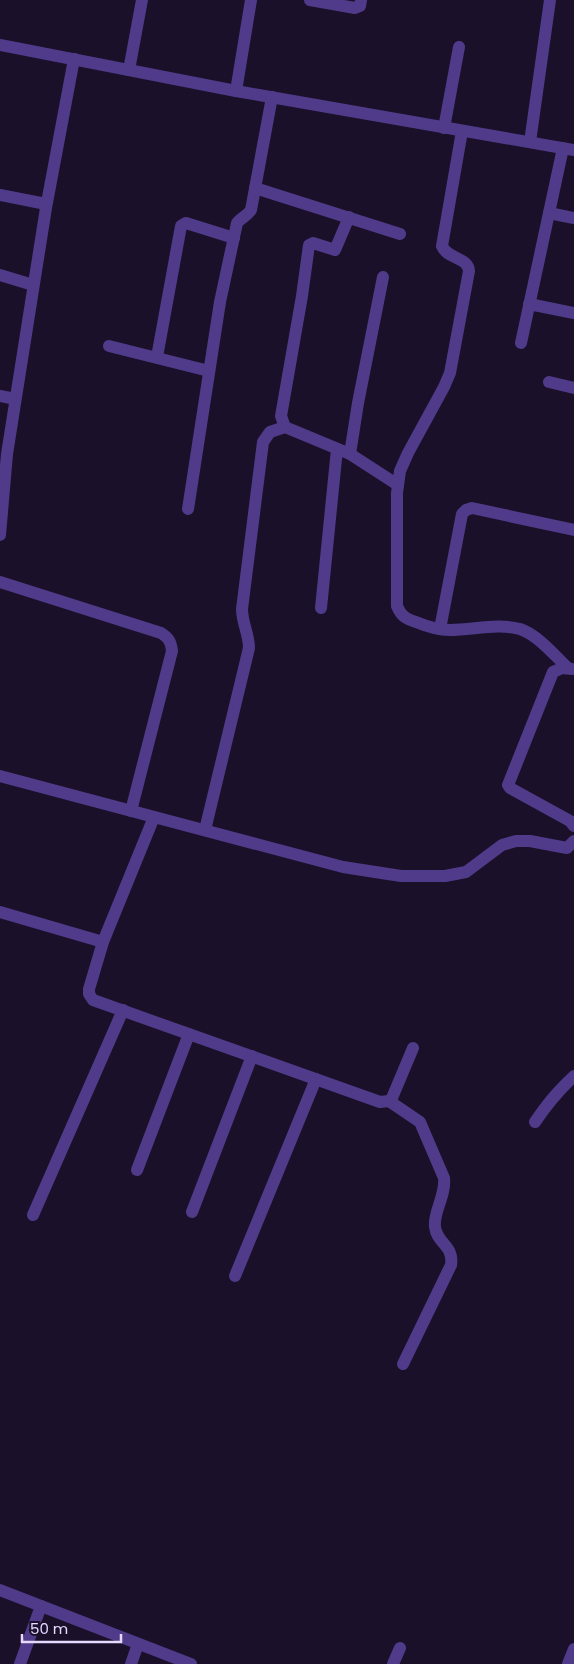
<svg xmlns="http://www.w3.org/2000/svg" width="574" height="1664" font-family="Poppins,sans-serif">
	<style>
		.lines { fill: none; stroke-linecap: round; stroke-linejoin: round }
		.minor { stroke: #4f3b89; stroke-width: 12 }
	</style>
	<rect width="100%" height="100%" fill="#1a102a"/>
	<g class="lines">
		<g class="minor">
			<path d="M310,0L355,8L360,6L361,0"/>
			<path d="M0,45L236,91L574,150"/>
			<path d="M129,70L142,0"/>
			<path d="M236,91L251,0"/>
			<path d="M444,128L459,47"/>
			<path d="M462,131L442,246C447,259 468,257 469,271L450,373L444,387L408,453L400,471L397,493V606C401,616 406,619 416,622C428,627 438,630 450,630C473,630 498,623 520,629C538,635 554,655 568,668"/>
			<path d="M530,142L550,0"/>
			<path d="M255,188L400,234"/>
			<path d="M0,195L46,204"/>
			<path d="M549,213L574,218"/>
			<path d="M349,217L335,250L313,243L309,245L302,296L281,416L285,427L350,454L398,485"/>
			<path d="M0,275L33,285"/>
			<path d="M529,304L574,313"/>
			<path d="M521,343L563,148"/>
			<path d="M109,346L209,371"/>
			<path d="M157,357L181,226L186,223L234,238"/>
			<path d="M549,382L574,388"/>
			<path d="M0,396L15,399"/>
			<path d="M350,454L358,403L383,277"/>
			<path d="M188,509L220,302L237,223C241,218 247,216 251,210L272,97"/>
			<path d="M0,535L7,454L46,208L74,59"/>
			<path d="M0,582L161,633C169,638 171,642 172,651L131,811"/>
			<path d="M321,608L337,449"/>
			<path d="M440,629L462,514L466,510L472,508L574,530"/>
			<path d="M572,669L562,668L553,672L508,785L510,788L570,821L574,826"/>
			<path d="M0,776L343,867L401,876H445L466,872L502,845L516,841H530L567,848L574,841"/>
			<path d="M154,817L103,942L89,989V994L93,1000L380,1102L389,1101L392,1098L413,1048"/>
			<path d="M205,830L249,648C249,634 242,623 242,609L263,442L270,432L285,427"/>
			<path d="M0,912L103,942"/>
			<path d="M389,1101L420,1122L444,1178C446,1196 433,1212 435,1227C437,1244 454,1245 451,1265L403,1364"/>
			<path d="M535,1122C548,1103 557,1092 574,1076"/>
			<path d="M137,1170L189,1034"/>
			<path d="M192,1212L252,1056"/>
			<path d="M33,1215L123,1010"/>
			<path d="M235,1276L316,1079"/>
			<path d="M0,1590L191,1664"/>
			<path d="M20,1664L41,1606"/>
			<path d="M131,1664L138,1644"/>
			<path d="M393,1664L400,1648"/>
			<path d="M568,1664L574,1649"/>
		</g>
	</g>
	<path d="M22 1634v8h99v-8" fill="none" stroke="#e6d9ff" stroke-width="2.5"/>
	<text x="30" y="1634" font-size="15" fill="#e6d9ff" stroke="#1a102a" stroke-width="4" paint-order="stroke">50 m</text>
</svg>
